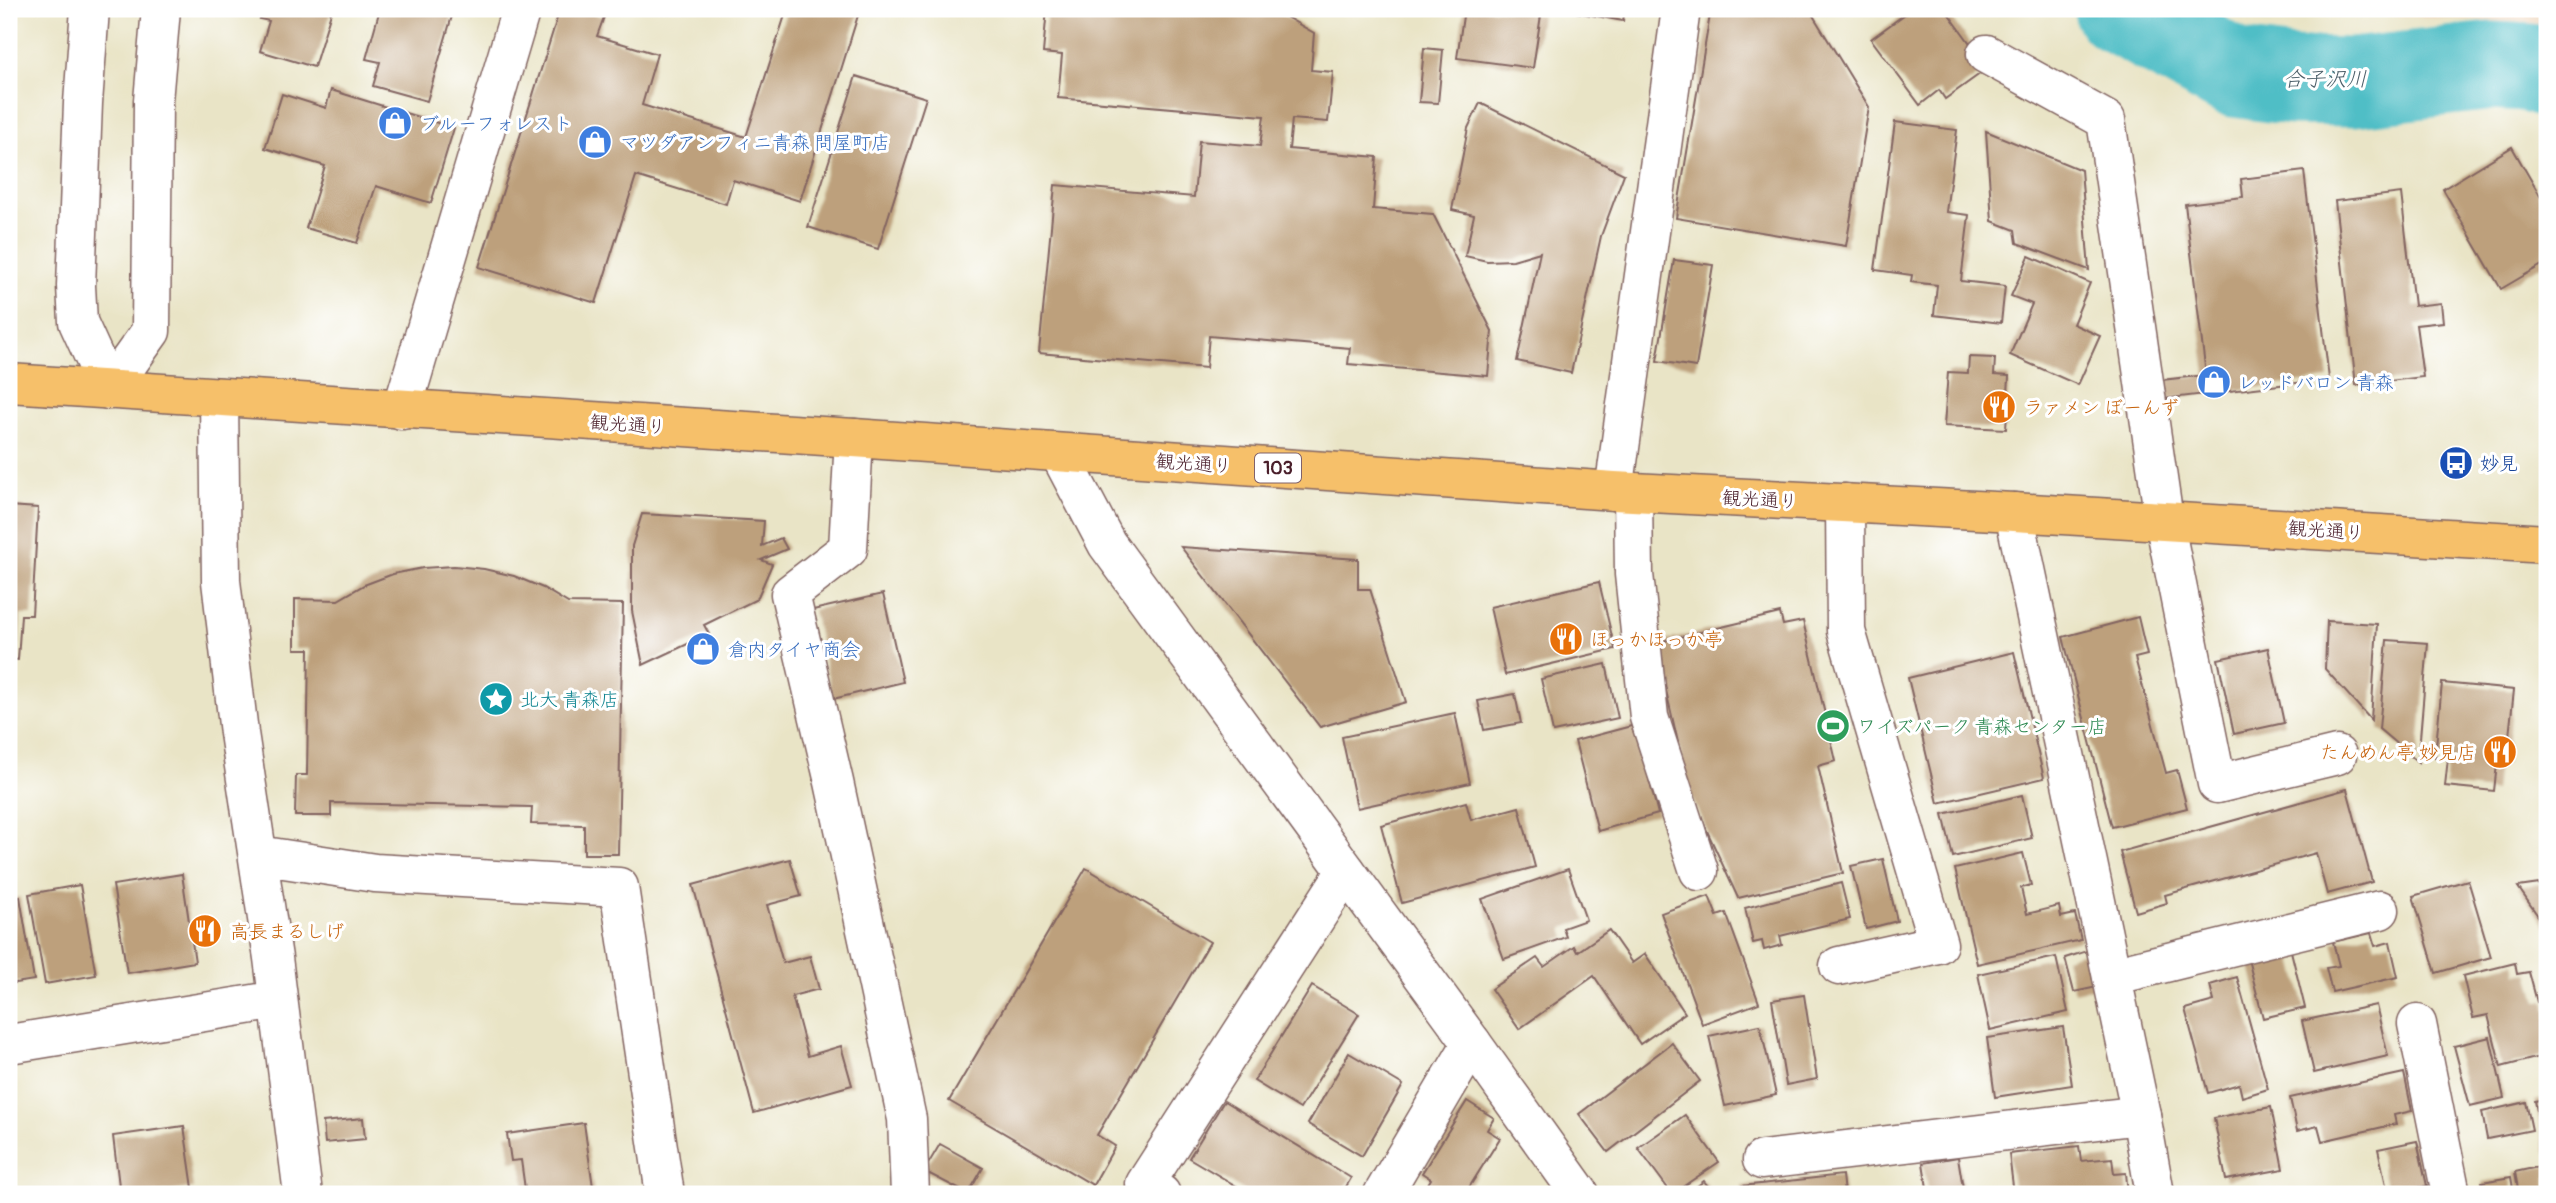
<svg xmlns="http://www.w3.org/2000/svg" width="2556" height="1203" font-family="Pangolin,'Klee One',sans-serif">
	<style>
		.built { fill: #efd6bc }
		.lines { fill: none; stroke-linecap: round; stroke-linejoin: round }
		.river { stroke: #50bec6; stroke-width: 89 }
		.building { fill: #bda07b }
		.minor-casing { stroke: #826461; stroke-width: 41 }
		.highway-casing { stroke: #826461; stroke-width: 41 }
		.minor { stroke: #fff; stroke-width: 38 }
		.highway { stroke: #f6c06b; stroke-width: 38 }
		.labels { text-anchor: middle; stroke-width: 6; stroke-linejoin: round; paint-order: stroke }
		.shield { fill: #fff; stroke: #80626b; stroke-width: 2 }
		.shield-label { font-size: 18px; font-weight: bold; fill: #4a1f2b }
		.shop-label { font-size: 19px; fill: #366cbe; stroke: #fff; text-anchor: start }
		.food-label { font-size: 19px; fill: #c56008; stroke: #fff; text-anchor: start }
		.street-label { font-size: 19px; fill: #4a1f2b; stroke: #fff }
		.transit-label { font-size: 19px; fill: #164399; stroke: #fff; text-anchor: start }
		.culture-label { font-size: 19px; fill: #0d838f; stroke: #fff; text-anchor: start }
		.leisure-label { font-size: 19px; fill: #27864d; stroke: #fff; text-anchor: start }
		.water-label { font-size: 21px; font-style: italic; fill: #4c5f69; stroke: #fff }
	</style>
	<rect width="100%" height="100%" fill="#fff"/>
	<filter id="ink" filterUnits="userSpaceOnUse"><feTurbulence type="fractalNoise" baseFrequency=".0143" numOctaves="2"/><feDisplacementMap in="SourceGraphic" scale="14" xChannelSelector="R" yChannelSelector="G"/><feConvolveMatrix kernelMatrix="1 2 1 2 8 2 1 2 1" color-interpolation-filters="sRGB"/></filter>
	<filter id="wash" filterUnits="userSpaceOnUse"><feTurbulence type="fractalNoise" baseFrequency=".00686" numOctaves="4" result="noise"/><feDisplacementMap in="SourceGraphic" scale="28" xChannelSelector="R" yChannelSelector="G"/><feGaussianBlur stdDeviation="1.57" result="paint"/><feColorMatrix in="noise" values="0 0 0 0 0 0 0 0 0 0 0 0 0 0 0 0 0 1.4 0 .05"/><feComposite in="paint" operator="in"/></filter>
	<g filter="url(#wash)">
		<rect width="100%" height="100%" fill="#e9e4c6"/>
		<path class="built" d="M2334,9H2547V30L2519,24L2355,13Z"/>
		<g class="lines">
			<path class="river" d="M2118,9L2234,73L2292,81L2354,82L2491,66L2529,68L2547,74"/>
		</g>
		<g id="blocks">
			<g class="building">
				<path d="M263,9H332L314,67L260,51L269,21L260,19Z"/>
				<path d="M380,9H426L452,16L427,101L373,86L380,62L366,59Z"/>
				<path d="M560,9H576L604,17L597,36L657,54L642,105L746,137L787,9H860L800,201L733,180L726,204L636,176L596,303L479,267Z"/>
				<path d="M1047,9H1272L1314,33L1311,70L1333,72L1328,122L1292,119L1289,149L1377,157L1373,209L1433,214L1492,331L1488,376L1348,364L1350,348L1209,336L1206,368L1039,353L1055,185L1194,197L1199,141L1260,146L1264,116L1058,98L1062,55L1043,53Z"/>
				<path d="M1464,9H1495L1541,15L1533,68L1457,58Z"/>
				<path d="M1560,9H1625L1623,21Z"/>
				<path d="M1711,9H1809L1869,107L1846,246L1676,218Z"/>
				<path d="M1912,9H1945L1988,68L1945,99L1939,90L1920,105L1871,39Z"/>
				<path d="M1424,48L1443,50L1438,103L1419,102Z"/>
				<path d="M856,76L926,98L878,249L808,227Z"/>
				<path d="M331,90L454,128L431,203L376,186L357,243L306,228L325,166L265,148L282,94L326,108Z"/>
				<path d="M1480,103L1624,174L1601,236L1571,373L1517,361L1540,252L1513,260L1487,261L1465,256L1474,215L1452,210L1468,128Z"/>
				<path d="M1895,122L1957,130L1946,212L1969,215L1961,281L2005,286L2001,323L1934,315L1937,285L1911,282L1912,275L1875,270Z"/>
				<path d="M1986,131L2081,170L2089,270L2017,243L2015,230L1992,221Z"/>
				<path d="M2512,147L2547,208V262L2501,289L2443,189Z"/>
				<path d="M2304,171L2329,379L2164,399L2162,380L2206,375L2185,204L2243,197L2241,179Z"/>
				<path d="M2401,193L2414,306L2441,303L2443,322L2416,325L2423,377L2356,385L2335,201Z"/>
				<path d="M2029,256L2090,283L2073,324L2100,336L2078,385L2010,355L2032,304L2011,296Z"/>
				<path d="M1674,260L1713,265L1696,367L1657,361Z"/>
				<path d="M1969,357L1995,358L1994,375L2009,376L2006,429L1944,426L1948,372L1968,373Z"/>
				<path d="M9,506L38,508L32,615H21L18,660L9,659Z"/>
				<path d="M642,514L764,521L762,546L781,538L787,549L761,560L772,564L757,599L704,625L709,634L643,665L632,611V546Z"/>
				<path d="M1181,547L1358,559V589H1370L1406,702L1320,727Z"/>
				<path d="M454,566L484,569L514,576L543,588L568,603L623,604L618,854H584V825L531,824L532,807L331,803V816H295L296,775H307L309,649H295V599L338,600L364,585L393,574L423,568Z"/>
				<path d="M1599,582L1615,649L1505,675L1490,607Z"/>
				<path d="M883,594L903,682L833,699L813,610Z"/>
				<path d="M1780,613L1783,625L1803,621L1836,761L1818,766L1843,873L1738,898L1690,794L1655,643Z"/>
				<path d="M2138,617L2147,655L2135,658L2166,773L2177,770L2187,808L2112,827L2063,637Z"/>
				<path d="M2327,621L2377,624L2371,720L2325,669Z"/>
				<path d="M2387,640L2428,643L2418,762L2379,729Z"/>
				<path d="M2268,648L2284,723L2234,734L2218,659Z"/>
				<path d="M2014,652L2044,778L1938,803L1908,678Z"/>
				<path d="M1606,664L1618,718L1553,732L1541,679Z"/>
				<path d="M2442,683L2514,690L2506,764H2497L2494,791L2445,786L2448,758L2435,757Z"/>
				<path d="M1515,694L1521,723L1484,730L1478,701Z"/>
				<path d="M1455,713L1470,783L1357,808L1342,737Z"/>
				<path d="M1635,725L1658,814L1598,831L1575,741Z"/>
				<path d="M2347,789L2372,882L2327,894L2316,853L2165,895L2167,903L2136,912L2120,852Z"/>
				<path d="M2022,795L2032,838L1953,857L1943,814Z"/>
				<path d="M1466,802L1471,820L1519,807L1535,867L1402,903L1381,825Z"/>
				<path d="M2023,853L2031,885L2021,888L2027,914L2059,906L2061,917L2075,914L2081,940L1977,964L1955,869Z"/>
				<path d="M790,859L801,896L767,905L783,963L810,956L819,989L792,996L808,1056L841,1046L852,1085L754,1113L693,885Z"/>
				<path d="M1883,859L1897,921L1866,929L1851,866Z"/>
				<path d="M1086,868L1210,942L1097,1135L1115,1146L1093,1185L949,1101Z"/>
				<path d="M1568,869L1586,920L1563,928L1566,937L1504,959L1482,899Z"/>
				<path d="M182,874L195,962L127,973L113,885Z"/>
				<path d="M2468,880L2491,957L2436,973L2413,896Z"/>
				<path d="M1841,883L1850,919L1780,936L1782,945L1764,950L1762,941L1753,943L1745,908Z"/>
				<path d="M2547,883V929L2518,887Z"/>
				<path d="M80,885L96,975L45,984L29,894Z"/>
				<path d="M1709,896L1717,916L1726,913L1759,1003L1702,1024L1661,913Z"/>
				<path d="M20,897L34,980L9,984V899Z"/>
				<path d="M1609,930L1632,963L1645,954L1685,1013L1640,1044L1594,976L1519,1029L1491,989L1537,958L1544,967L1574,946L1577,952Z"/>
				<path d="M2371,933L2375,946L2390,942L2398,977L2332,992L2326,968L2339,966L2333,942Z"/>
				<path d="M2290,947L2305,1008L2263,1018L2248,959Z"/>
				<path d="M2087,951L2097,987L2074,992L2065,958Z"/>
				<path d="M2056,957L2068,1012L1990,1030L1978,974Z"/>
				<path d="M2515,963L2517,974L2529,972L2537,1002L2545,1000L2547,1011V1055L2501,1067L2488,1015L2473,1018L2463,976Z"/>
				<path d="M2237,977L2268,1089L2242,1097L2239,1084L2208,1093L2185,1009L2214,1001L2210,985Z"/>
				<path d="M1312,986L1359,1014L1300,1109L1254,1081Z"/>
				<path d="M1804,995L1817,1079L1786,1085L1772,1000Z"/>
				<path d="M2376,1005L2388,1056L2314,1073L2302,1021Z"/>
				<path d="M1760,1025L1776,1095L1725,1106L1709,1036Z"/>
				<path d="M2063,1027L2072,1085L1995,1097L1987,1038Z"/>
				<path d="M2490,1037L2504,1098L2470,1106L2454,1046Z"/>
				<path d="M1672,1043L1700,1081L1608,1152L1579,1114Z"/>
				<path d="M1349,1053L1403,1085L1362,1156L1308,1124Z"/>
				<path d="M2404,1073L2412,1111L2394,1115L2396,1124L2322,1141L2318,1126L2297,1131L2290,1098Z"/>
				<path d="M2547,1098V1154H2546L2535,1101Z"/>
				<path d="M1224,1101L1351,1178L1342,1194H1250L1189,1158Z"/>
				<path d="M1467,1101L1494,1118L1487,1130L1500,1138L1465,1194H1422L1431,1179L1422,1173Z"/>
				<path d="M2526,1102L2532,1130L2487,1139L2482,1112Z"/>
				<path d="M2271,1107L2283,1169L2226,1180L2214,1118Z"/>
				<path d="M1685,1115L1719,1162L1672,1194L1638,1148Z"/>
				<path d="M363,1118L365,1139L325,1143L323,1122Z"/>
				<path d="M584,1123L594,1194H518V1191L525,1189L521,1160L511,1161L507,1134Z"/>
				<path d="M184,1126L193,1188L151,1194H120L113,1136Z"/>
				<path d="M2417,1141L2427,1186L2388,1194L2378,1149Z"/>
				<path d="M940,1144L983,1168L968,1194L924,1171Z"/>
				<path d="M2079,1146L2081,1161L2112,1158L2114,1174L2126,1173L2128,1194H2014L2009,1154Z"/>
				<path d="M1958,1157L1964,1194H1928L1923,1163Z"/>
				<path d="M2547,1165V1194H2519L2515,1172Z"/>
				<path d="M1842,1175L1844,1194H1743L1742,1186Z"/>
				<path d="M2511,1177L2514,1194H2484L2482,1182Z"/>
				<path d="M1704,1181L1714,1194H1687Z"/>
			</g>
		</g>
	</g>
	<g filter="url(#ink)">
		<use href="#blocks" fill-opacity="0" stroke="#826461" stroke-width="2"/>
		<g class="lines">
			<g class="minor-casing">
				<g id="minor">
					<path d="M90,9L83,103L76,286L78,322L109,390L151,331L153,101L161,9"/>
					<path d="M1986,54L2106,120L2164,520L2217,784L2337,755"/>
					<path d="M219,397L221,581L239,733L273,958L303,1194"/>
					<path d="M402,410L521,9"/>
					<path d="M854,438L848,549L790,594L834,782L907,1119L910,1194"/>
					<path d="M1059,453L1107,544L1472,1043L1580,1194"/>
					<path d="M1614,491L1681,9"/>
					<path d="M1633,492L1634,574L1649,717L1699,871"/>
					<path d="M2014,512L2141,1115L2155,1194"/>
					<path d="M258,855L375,873L619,887L665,1194"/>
					<path d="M1839,966L1938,944L1846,631L1845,503"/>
					<path d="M2112,976L2380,910"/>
					<path d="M2417,1024L2451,1194"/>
					<path d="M9,1044L278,1000"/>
					<path d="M1762,1160L2141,1115"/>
					<path d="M1161,1194L1145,1184L1346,871"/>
					<path d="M1383,1194L1472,1043"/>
				</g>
			</g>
			<g class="highway-casing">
				<path id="highway" d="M9,383L854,438L1614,491L2014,512L2547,544"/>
			</g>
			<use href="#minor" class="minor"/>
			<use href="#highway" class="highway"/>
		</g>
	</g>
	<defs>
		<g id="shop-disc" transform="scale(1.75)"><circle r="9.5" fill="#3f7fe0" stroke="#fff"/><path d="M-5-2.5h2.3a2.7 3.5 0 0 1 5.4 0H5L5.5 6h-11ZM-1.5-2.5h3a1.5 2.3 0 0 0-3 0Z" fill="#fff"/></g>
		<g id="restaurant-disc" transform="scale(1.75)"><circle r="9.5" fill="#e8710a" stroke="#fff"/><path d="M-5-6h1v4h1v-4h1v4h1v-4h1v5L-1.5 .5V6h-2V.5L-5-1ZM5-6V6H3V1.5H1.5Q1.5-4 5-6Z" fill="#fff"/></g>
		<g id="bus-disc" transform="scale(1.75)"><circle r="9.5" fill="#1a4fb4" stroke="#fff"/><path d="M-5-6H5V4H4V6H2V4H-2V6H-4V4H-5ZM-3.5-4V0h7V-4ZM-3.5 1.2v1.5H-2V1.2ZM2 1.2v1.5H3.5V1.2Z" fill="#fff"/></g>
		<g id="sight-disc" transform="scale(1.75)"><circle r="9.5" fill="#0f9aa8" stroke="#fff"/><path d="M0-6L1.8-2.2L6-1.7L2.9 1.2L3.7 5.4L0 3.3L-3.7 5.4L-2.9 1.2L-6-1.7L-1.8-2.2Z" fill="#fff"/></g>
		<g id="stadium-disc" transform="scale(1.75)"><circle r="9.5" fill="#2e9e5b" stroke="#fff"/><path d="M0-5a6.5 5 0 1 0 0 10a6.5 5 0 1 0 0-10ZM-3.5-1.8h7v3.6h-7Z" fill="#fff"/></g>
	</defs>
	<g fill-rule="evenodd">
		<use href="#shop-disc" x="395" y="123"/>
		<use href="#shop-disc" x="595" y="142"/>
		<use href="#shop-disc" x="2214" y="382"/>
		<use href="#restaurant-disc" x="1999" y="407"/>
		<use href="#bus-disc" x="2456" y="463"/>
		<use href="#restaurant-disc" x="1566" y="639"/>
		<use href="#shop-disc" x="703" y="649"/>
		<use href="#sight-disc" x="496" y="699"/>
		<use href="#stadium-disc" x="1833" y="726"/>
		<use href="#restaurant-disc" x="2500" y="752"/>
		<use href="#restaurant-disc" x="205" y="931"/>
	</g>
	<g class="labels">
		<rect class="shield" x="1255" y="453.5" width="46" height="29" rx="5"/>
		<g class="shield-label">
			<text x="1278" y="474">103</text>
		</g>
		<g class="shop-label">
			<text x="420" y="130">ブルーフォレスト</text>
			<text x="620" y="149">マツダアンフィニ青森 問屋町店</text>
			<text x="2238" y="389">レッドバロン 青森</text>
			<text x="728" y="656">倉内タイヤ商会</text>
		</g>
		<g class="food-label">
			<text x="2024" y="414">ラァメン ぼーんず</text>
			<text x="1590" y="646">ほっかほっか亭</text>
			<text x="2476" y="759" text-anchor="end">たんめん亭 妙見店</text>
			<text x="230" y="938">高長まるしげ</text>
		</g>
		<g class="street-label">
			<text transform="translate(628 424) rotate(4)" y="7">観光通り</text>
			<text transform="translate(1194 463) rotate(4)" y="7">観光通り</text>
			<text transform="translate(1760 499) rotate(3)" y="7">観光通り</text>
			<text transform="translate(2326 530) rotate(4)" y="7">観光通り</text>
		</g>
		<g class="transit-label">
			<text x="2480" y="470">妙見</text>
		</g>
		<g class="culture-label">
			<text x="520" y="706">北大 青森店</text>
		</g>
		<g class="leisure-label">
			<text x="1857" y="733">ワイズパーク 青森センター店</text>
		</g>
		<g class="water-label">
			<text x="2325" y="86">合子沢川</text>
		</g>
	</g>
	<rect width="2556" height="1203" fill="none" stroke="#fff" stroke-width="35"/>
</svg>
